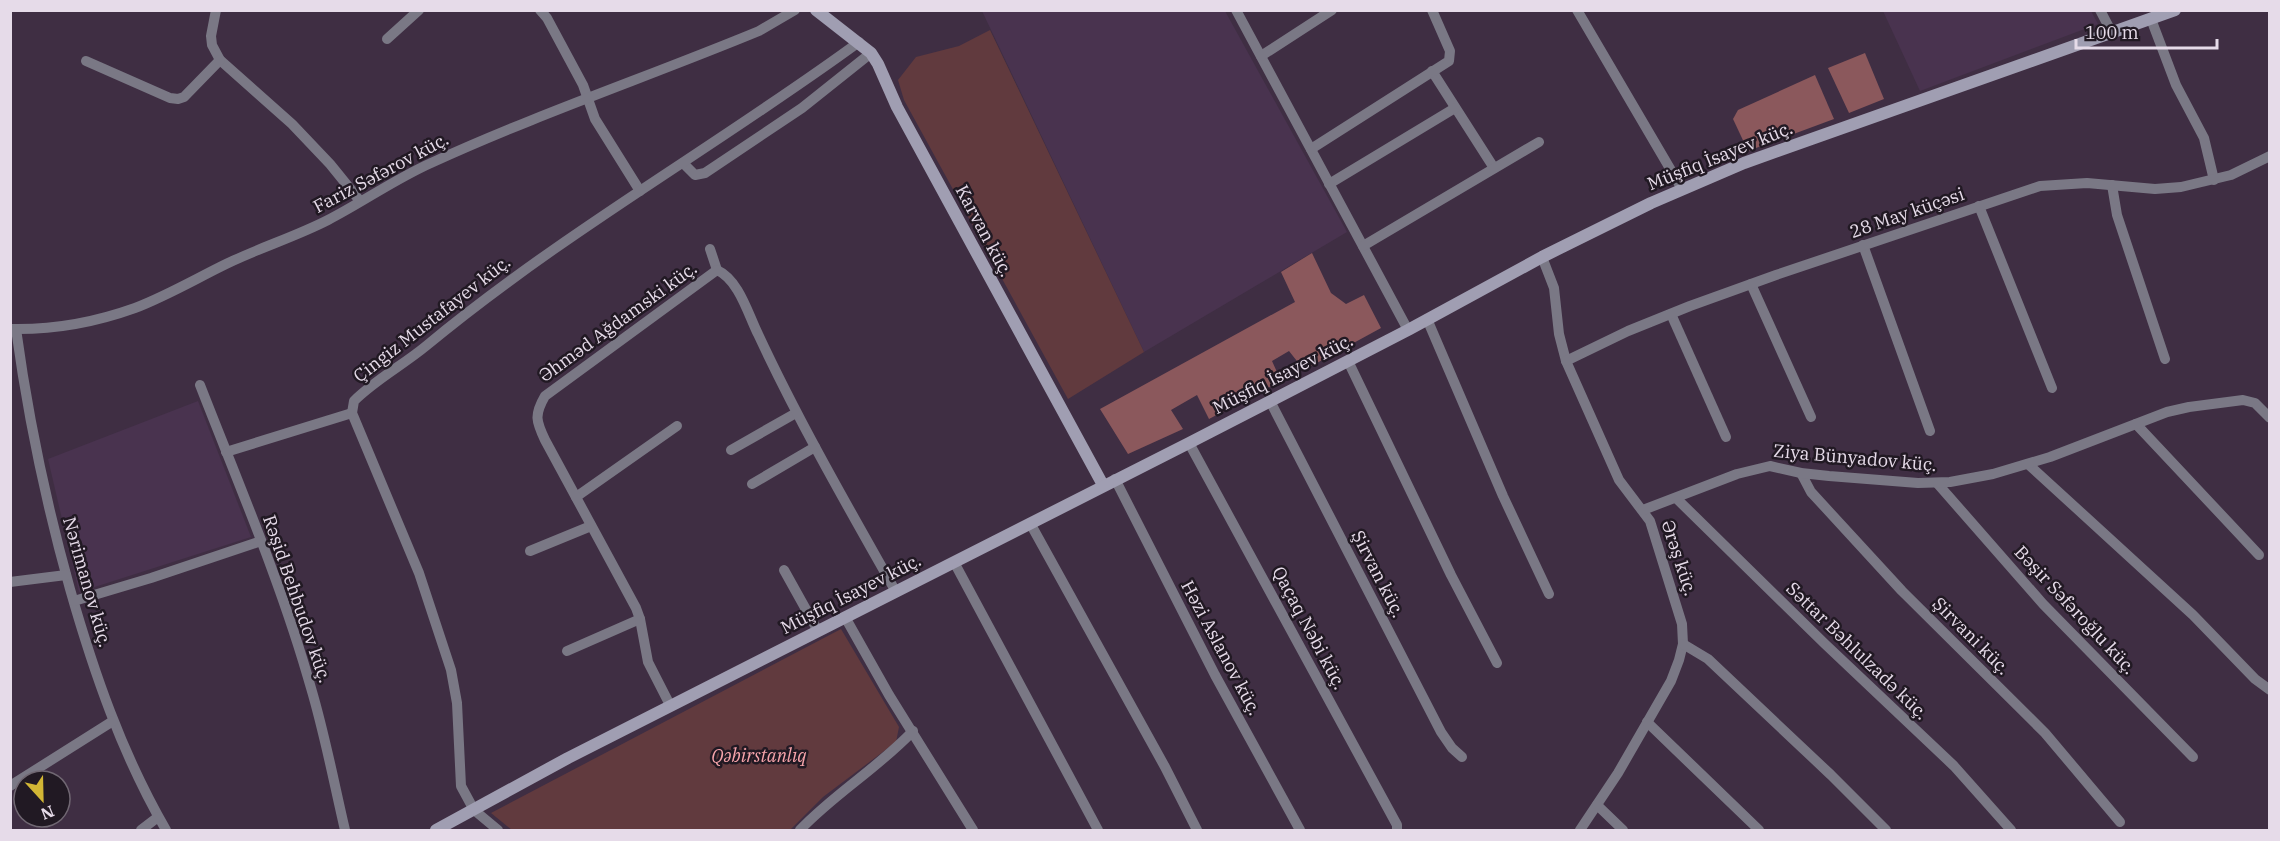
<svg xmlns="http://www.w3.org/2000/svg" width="2280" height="841" font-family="'IBM Plex Serif',serif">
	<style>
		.built { fill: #49334f }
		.green { fill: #613a3e }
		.forest { fill: #8b585c }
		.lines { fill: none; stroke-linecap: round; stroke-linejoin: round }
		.street { stroke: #7a7885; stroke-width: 10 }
		.secondary { stroke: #a09eb2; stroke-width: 12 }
		.labels { text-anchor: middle; stroke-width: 5; stroke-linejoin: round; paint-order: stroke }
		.street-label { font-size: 18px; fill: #e6dbe9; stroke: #211923 }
		.park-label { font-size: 18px; font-style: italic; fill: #f7a4ab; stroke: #211923 }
	</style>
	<rect width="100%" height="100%" fill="#3f2e43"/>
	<g class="built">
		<path d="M982,11H1225L1347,232L1144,352Z"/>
		<path d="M1883,11H2091L2098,24L1920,91Z"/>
		<path d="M198,401L251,537L79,592L48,459Z"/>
	</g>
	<g class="green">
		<path d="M990,30L1144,352L1068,399L904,100L898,80L916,57L959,46Z"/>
		<path d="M841,629L899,727L896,742L823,797L790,830H512L491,813Z"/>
	</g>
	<g class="forest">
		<path d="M1865,53L1884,99L1849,113L1828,68Z"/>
		<path d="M1815,75L1834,119L1748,151L1733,119L1738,110Z"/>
		<path d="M1312,253L1331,293L1346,304L1364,295L1381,328L1304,370L1289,351L1272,361L1281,381L1209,419L1197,395L1171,410L1183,429L1128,454L1100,409L1295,302L1281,272Z"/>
	</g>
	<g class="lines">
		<g class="street">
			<path d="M216,10L211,36L212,45L220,60L292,124L330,164L360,201"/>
			<path d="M540,10L547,18L583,85L595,119L640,191"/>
			<path d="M1236,10L1408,330"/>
			<path d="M1577,10L1682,189"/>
			<path d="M2100,10L2112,33"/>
			<path d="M2151,19L2176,85L2204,138L2214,180"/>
			<path d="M387,39L419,10"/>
			<path d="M1261,56L1332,10"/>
			<path d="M86,61L170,98L178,99L184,97L220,60"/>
			<path d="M1432,71L1494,168"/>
			<path d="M1311,149L1449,61L1450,51L1432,10"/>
			<path d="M683,163L695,175L705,173L802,108L871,53"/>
			<path d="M1329,184L1455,108"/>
			<path d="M2112,185L2117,215L2165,359"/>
			<path d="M1979,206L2052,388"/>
			<path d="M1863,245L1930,431"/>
			<path d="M1363,246L1539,142"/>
			<path d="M710,249L717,270"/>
			<path d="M1542,257L1554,288L1559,334L1566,361L1619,480L1650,521L1682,624L1683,644L1679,660L1671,681L1618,773L1580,830"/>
			<path d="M1751,284L1811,417"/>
			<path d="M1671,314L1726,437"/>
			<path d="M1427,319L1503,496L1549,594"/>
			<path d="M10,329C52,330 96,322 135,308C164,297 192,281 220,267C255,249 293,238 328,220C363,202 395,179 431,163C538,114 650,76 759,31L795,10"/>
			<path d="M16,329C28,417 46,503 70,589C94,673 122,754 166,830"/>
			<path d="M1348,361L1451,575L1497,663"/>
			<path d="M1566,361L1628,331L1690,306L1776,275L2040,186L2087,183L2155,189L2181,187L2231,175L2270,156"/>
			<path d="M200,385C239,485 282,585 311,688C325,735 334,783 345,830"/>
			<path d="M1270,401L1441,732L1452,748L1462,757"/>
			<path d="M2136,424L2259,555"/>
			<path d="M1189,443L1397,825V830"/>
			<path d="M731,450L796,413"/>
			<path d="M226,452L352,413"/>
			<path d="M2028,464L2193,615L2255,679L2270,690"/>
			<path d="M1801,473L1811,492L1902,591L2045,733L2120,822"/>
			<path d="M1115,479L1215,675L1300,830"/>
			<path d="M1937,483L2043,604L2193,757"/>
			<path d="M752,484L815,447"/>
			<path d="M576,497L677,426"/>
			<path d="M1676,498L1825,644L1954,766L2011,830"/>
			<path d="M1643,510L1737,474L1770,466L1801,473L1829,476L1918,483L1950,482L1993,474L2050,457L2167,412L2189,407L2243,400L2255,403L2270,418"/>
			<path d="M1030,523L1165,767L1197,830"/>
			<path d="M530,551L591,526"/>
			<path d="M954,562L1098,830"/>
			<path d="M784,570L818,631"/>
			<path d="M10,582L66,575"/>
			<path d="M74,601L151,578L261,541"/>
			<path d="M845,617L889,695L973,830"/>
			<path d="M1683,644L1708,659L1831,775L1886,830"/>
			<path d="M567,651L640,619"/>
			<path d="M670,705L648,662L640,619L636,608L545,440C536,421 534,415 545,396L717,270C739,280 748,314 758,334C799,422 848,507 896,592"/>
			<path d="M1647,722L1759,830"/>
			<path d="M10,786L113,721"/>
			<path d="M1597,805L1623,830"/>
			<path d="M141,830L158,817"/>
			<path d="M498,830L474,810L461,786L457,703L451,670L419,573L352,413L354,401C375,380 403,365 426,346C562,233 717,146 859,42"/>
			<path d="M800,830C834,794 878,768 913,731"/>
		</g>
		<g class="secondary">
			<path d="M816,10L871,53L878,64L897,107L1103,485"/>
			<path d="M436,830L568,758L1189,443L1408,330L1542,257L1651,203L1744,163L2175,10"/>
		</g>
	</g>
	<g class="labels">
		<g class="street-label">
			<text transform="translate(1720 156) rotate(-22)" y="6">Müşfiq İsayev küç.</text>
			<text transform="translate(381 173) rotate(-28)" y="6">Fariz Səfərov küç.</text>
			<text transform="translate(1907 213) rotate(-19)" y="6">28 May küçəsi</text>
			<text transform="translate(984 231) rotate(62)" y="6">Karvan küç.</text>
			<text transform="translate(432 319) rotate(-38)" y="6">Çingiz Mustafayev küç.</text>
			<text transform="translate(618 322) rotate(-36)" y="6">Əhməd Ağdamski küç.</text>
			<text transform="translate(1283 374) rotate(-27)" y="6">Müşfiq İsayev küç.</text>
			<text transform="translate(1855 458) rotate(5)" y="6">Ziya Bünyadov küç.</text>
			<text transform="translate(1679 558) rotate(72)" y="6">Ərəş küç.</text>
			<text transform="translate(1378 574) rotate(63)" y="6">Şirvan küç.</text>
			<text transform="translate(87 582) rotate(74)" y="6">Nərimanov küç.</text>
			<text transform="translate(851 594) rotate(-27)" y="6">Müşfiq İsayev küç.</text>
			<text transform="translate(297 599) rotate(71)" y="6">Rəşid Behbudov küç.</text>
			<text transform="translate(2075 610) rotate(47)" y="6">Bəşir Səfəroğlu küç.</text>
			<text transform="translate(1309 628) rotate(62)" y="6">Qaçaq Nəbi küç.</text>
			<text transform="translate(1971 636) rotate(45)" y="6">Şirvani küç.</text>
			<text transform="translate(1221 648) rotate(62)" y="6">Həzi Aslanov küç.</text>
			<text transform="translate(1857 651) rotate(44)" y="6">Səttar Bəhlulzadə küç.</text>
		</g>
		<g class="park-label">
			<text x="759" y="762">Qəbirstanlıq</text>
		</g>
	</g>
	<rect width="2280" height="841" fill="none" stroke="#e6dbe9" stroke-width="24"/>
	<g transform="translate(42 799) rotate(158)"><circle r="28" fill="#211923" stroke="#706772" stroke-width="1.5"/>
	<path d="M0-4.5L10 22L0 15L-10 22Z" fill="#d2b635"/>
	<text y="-9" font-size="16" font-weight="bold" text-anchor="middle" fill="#e6dbe9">N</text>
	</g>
	<path d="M2076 39v9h141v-9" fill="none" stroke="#e6dbe9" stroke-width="3"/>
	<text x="2085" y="39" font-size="18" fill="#e6dbe9" stroke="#211923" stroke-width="4.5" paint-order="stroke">100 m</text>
</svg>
